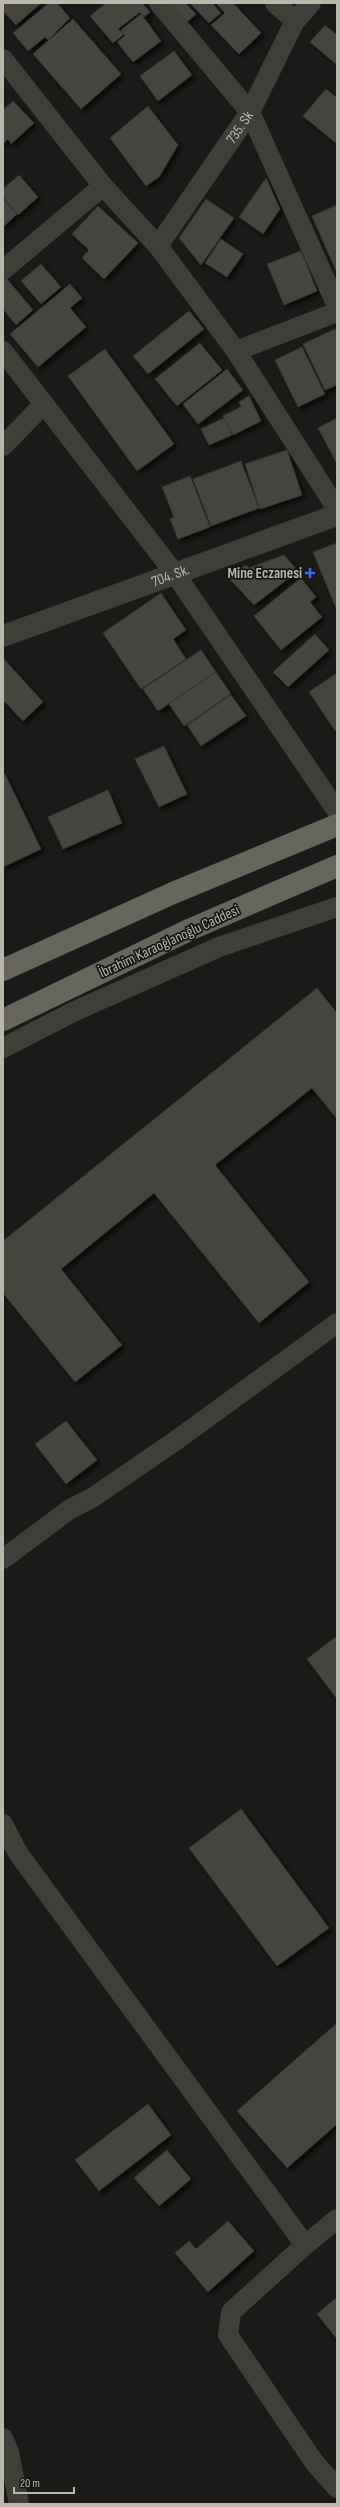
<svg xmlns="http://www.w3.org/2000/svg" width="340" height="2507" font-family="'Sofia Sans Condensed',sans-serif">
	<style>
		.building { fill: #44443f; stroke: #363632; filter: url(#shadow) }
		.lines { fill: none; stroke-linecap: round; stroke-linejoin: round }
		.minor { stroke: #3f3f39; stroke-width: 20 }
		.tertiary { stroke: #3f3f39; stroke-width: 22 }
		.trunk { stroke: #67665d; stroke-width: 22 }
		.poi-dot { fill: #386bf3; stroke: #151513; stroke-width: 1.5 }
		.labels { text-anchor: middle; stroke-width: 3.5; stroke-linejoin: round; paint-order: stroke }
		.street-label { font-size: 15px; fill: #bab6aa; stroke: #151513 }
		.poi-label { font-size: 15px; font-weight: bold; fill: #bab6aa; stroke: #151513; text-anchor: end }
	</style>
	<defs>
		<filter id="shadow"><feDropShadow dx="3.5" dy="3.5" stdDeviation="2" flood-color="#0009"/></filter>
	</defs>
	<rect width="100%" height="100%" fill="#1a1a18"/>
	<g class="building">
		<path d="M3,3H41L16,25L3,11Z"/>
		<path d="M49,3H57L70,18L48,40L45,37L28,51L13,33Z"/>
		<path d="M106,3H142L150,12L144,17L140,12L118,29L124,34L113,43L90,16Z"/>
		<path d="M169,3H185L196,14L187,22Z"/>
		<path d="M190,3H212L221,13L209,23Z"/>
		<path d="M216,3H233L261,33L239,54L211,25L225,13Z"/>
		<path d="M141,14L161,41L133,62L117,42L125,36L121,30Z"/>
		<path d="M73,19L121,74L81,109L33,54Z"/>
		<path d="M325,25L337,35V65L310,42Z"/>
		<path d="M174,51L192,75L158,101L140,76Z"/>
		<path d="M326,89L337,98V144L303,116Z"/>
		<path d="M13,101L34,123L11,144L8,139L3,144V110Z"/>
		<path d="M148,106L178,145L159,177L146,186L110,138Z"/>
		<path d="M19,175L38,197L18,215L3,197V189Z"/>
		<path d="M266,178L280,209L263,234L239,217Z"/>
		<path d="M3,199L17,214L3,227Z"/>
		<path d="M206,199L234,218L201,265L179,238Z"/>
		<path d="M337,205V273L312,216Z"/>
		<path d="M98,206L138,243L104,279L82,258L89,250L72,234Z"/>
		<path d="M221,239L243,254L227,277L205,263Z"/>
		<path d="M301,251L317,291L284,305L267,264Z"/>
		<path d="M41,264L61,287L41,304L21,281Z"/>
		<path d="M6,278L33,310L16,325L3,309V280Z"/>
		<path d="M70,284L82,298L70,308L86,327L38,367L10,334Z"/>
		<path d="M189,311L204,329L148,374L133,356Z"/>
		<path d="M335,329L337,333V385L325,390L303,344Z"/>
		<path d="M200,343L222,370L177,406L155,379Z"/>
		<path d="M302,347L325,394L298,407L275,360Z"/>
		<path d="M105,349L174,444L137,471L68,376Z"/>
		<path d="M227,369L243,390L198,424L183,404Z"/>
		<path d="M249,396L261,421L233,435L223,416L241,407L239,402Z"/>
		<path d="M224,418L232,435L209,445L201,429Z"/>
		<path d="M337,418V464L318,428Z"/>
		<path d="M287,450L302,495L260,509L245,464Z"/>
		<path d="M241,461L259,508L211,526L193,479Z"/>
		<path d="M190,476L210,527L178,539L170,519L174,517L162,487Z"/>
		<path d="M337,543V608H336L313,552Z"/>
		<path d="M284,555L298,571L254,605L228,577L246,565L249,568Z"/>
		<path d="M301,578L316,597L310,602L322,617L281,650L254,616Z"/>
		<path d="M161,593L186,630L173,639L186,659L141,689L103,633Z"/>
		<path d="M315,634L329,650L288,687L273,672Z"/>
		<path d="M201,650L216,672L158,711L143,689Z"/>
		<path d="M3,658L43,702L23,721L3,700Z"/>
		<path d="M216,672L231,694L184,726L169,704Z"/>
		<path d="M337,673V730L335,731L309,692Z"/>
		<path d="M231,695L246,716L201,746L187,725Z"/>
		<path d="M164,746L187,794L159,807L135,759Z"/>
		<path d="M5,774L41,849L3,867V775Z"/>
		<path d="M108,790L122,823L63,849L48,817Z"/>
		<path d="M317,988L337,1013V1119L312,1088L215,1165L309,1282L259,1323L154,1193L61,1269L122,1345L75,1382L3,1293V1241Z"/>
		<path d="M66,1421L97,1460L66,1484L35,1444Z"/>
		<path d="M337,1636V1699L307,1659Z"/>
		<path d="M241,1809L329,1928L277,1966L189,1848Z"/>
		<path d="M337,2023V2124L287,2168L237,2111Z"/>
		<path d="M148,2104L171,2135L99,2191L75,2160Z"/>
		<path d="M167,2150L191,2179L159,2206L134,2178Z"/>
		<path d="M228,2221L254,2251L208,2292L175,2253L189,2241L196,2249Z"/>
		<path d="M337,2297V2339L317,2314Z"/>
	</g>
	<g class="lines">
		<g class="minor">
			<path d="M159,3L250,112L337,306"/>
			<path d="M275,3L295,21"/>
			<path d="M3,59L103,186L158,246L236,351L337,509"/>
			<path id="s1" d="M158,246L250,112L295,21L311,3"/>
			<path d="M3,270L103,186"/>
			<path d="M3,351L176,575L337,811"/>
			<path d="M236,351L337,312"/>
			<path d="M3,446L44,404"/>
			<path d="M3,1048L73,1012L219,947L337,907"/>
			<path d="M3,1559L70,1509L92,1498L178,1439L337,1323"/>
			<path d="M3,1824L18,1853L305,2245"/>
			<path d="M337,2219L305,2245L231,2312L228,2335L314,2462L337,2488"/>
			<path d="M3,2438L9,2452L19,2504"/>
		</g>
		<path class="tertiary" id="s2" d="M3,636L337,515"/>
		<g class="trunk">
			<path d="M3,970L173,893L337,825"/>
			<path d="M3,1020L191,929L337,866"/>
		</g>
	</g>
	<path class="poi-dot" d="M308 567h4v4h4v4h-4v4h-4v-4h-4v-4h4z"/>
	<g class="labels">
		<g class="street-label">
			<text dy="5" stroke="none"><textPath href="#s1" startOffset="144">735. Sk</textPath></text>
			<text dy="5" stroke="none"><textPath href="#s2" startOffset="178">704. Sk.</textPath></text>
			<text transform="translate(169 941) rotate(-25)" y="5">İbrahim Karaoğlanoğlu Caddesi</text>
		</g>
		<g class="poi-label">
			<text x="302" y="578">Mine Eczanesi</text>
		</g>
	</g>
	<rect width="340" height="2507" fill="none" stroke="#bab6aa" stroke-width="8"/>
	<path d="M14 2487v6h60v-6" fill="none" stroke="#bab6aa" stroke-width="2"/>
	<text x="20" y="2487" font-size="12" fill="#bab6aa" stroke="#151513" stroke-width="3" paint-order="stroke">20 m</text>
</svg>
